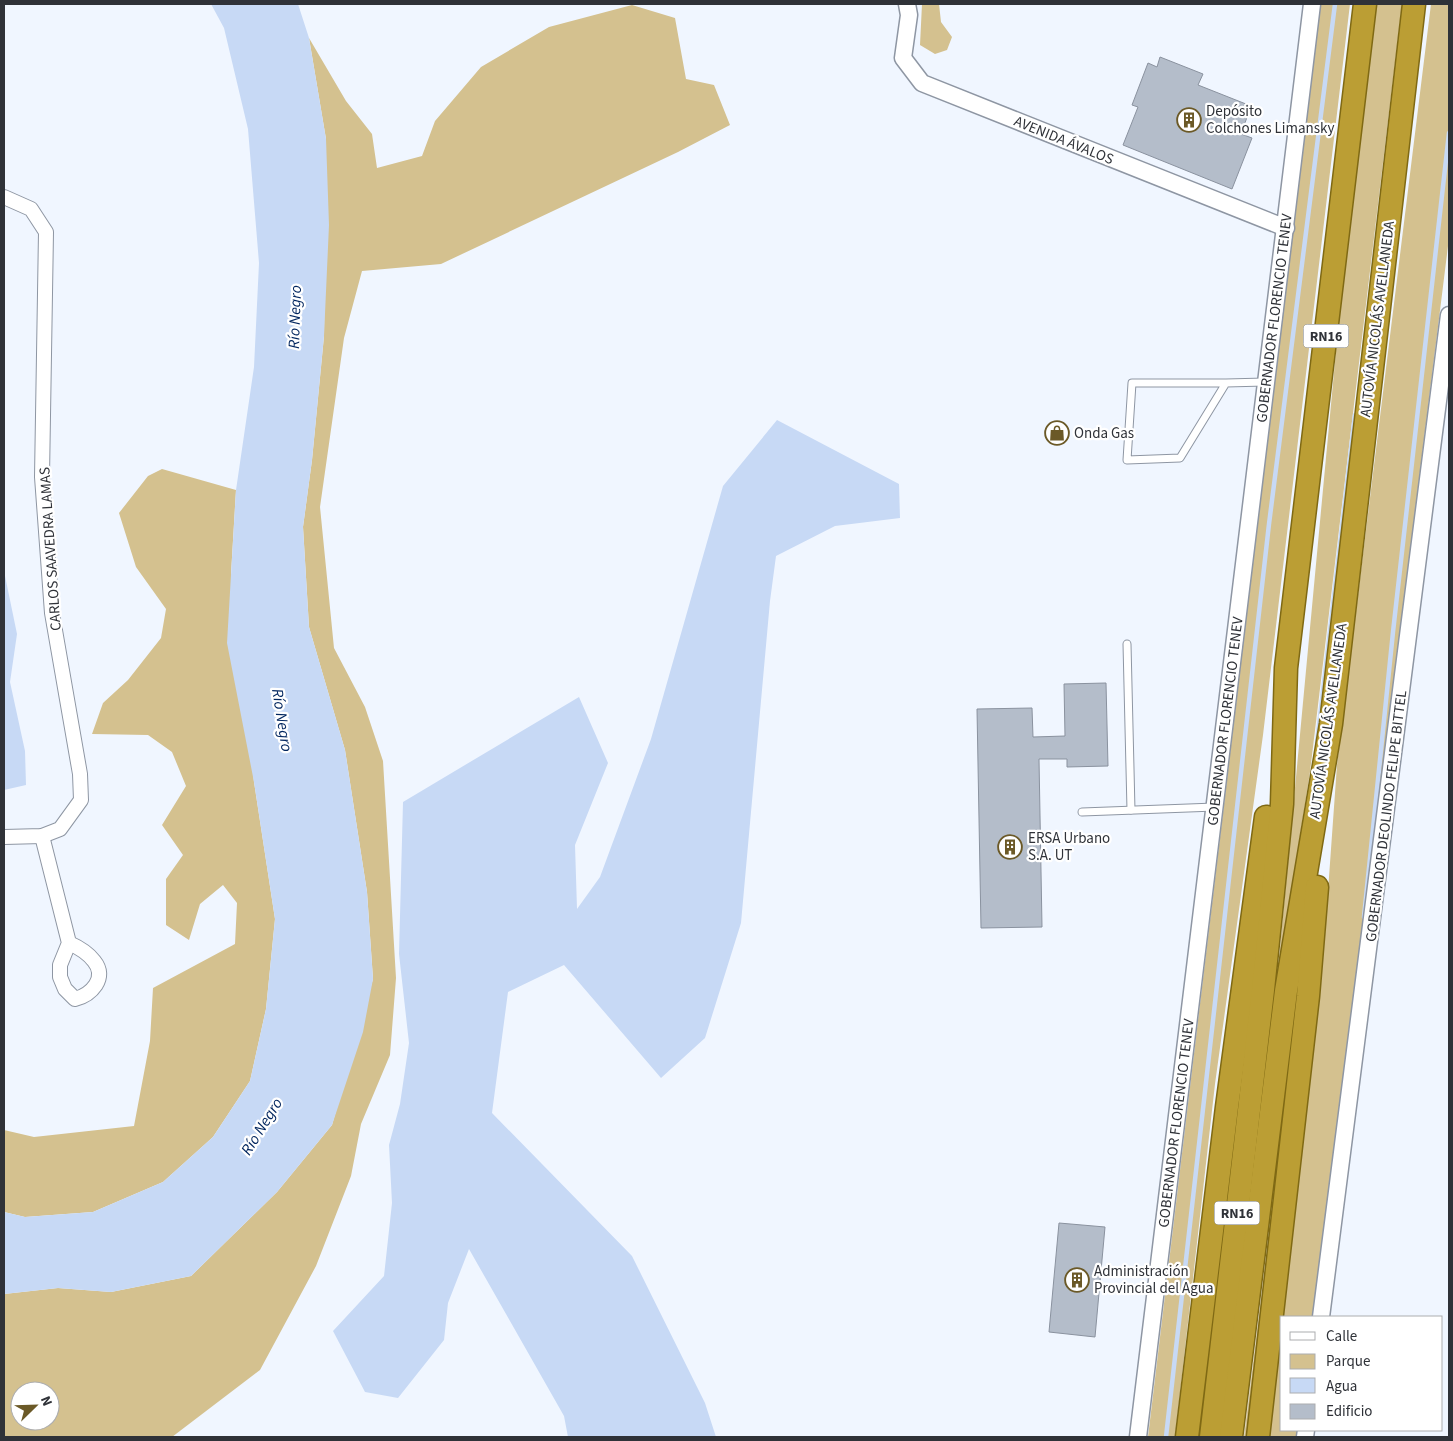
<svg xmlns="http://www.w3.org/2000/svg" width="1453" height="1441" font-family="'Source Sans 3',sans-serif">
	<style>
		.green { fill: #d4c18f; fill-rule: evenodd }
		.water { fill: #c7d9f5 }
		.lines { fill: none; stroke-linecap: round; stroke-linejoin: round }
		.stream { stroke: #c7d9f5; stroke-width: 4.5 }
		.building { fill: #b4bdca; stroke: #8a929f }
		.service-casing { stroke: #8e96a3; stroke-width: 9 }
		.minor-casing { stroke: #8e96a3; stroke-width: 16 }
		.tertiary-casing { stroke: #8e96a3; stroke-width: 19 }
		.trunk-casing { stroke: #7f6914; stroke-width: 25 }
		.service { stroke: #fff; stroke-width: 7 }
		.minor { stroke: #fff; stroke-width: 14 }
		.tertiary { stroke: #fff; stroke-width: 16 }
		.trunk { stroke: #bb9e34; stroke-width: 22 }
		.labels { text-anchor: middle; stroke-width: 4.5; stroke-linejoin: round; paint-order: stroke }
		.shield { fill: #fff; stroke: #6d7074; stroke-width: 1 }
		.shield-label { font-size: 14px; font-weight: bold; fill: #2f3238 }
		.poi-label { font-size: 15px; fill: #2f3238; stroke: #fff; text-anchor: start }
		.street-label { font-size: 15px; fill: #2f3238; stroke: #fff }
		.water-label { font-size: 16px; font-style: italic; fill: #00255e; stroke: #fff }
	</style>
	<rect width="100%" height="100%" fill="#f0f6ff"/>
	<g class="green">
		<path d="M922,4H939L941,22L952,37L947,50L935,54L920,45Z"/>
		<path d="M1320,4H1350L1263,735L1215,1084L1175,1437H1148Z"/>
		<path d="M1376,4H1402L1310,772L1276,990L1338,330Z"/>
		<path d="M1431,4H1449V238L1315,1317H1282V1430H1301L1300,1437H1267L1325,933L1337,765Z"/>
		<path d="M632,5L675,18L686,79L714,85L730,125L678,152L441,264L362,271L344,338L320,507L334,648L365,707L383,761L396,978L390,1055L361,1124L351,1176L316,1266L260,1370L172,1437H4V1294L58,1288L111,1292L191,1276L277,1192L332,1125L373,979L367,892L345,750L309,627L303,527L312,460L324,336L326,139L309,38L346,101L372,134L377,168L422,156L435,121L481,67L549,27ZM20,1391H50V1421H20Z"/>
		<path d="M162,469L236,490L231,574L254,782L275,919L266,1009L250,1081L213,1137L163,1182L93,1212L25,1217L4,1212V1130L34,1137L134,1126L150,1041L153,988L235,944L237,903L223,885L200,904L189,940L166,925V879L183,855L162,825L186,786L172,752L148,735L92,734L103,703L128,680L161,638L166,609L136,567L119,513L148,476Z"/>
		<path d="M1292,1046L1251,1437H1244Z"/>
	</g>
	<g class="water">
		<path d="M211,4H298L309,38L326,139L329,225L324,336L312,460L303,527L309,627L345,750L367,892L373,979L363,1032L332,1125L277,1192L191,1276L111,1292L58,1288L4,1294V1212L25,1217L93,1212L163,1182L213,1137L250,1081L266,1009L275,919L254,782L227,643L236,490L254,367L259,263L248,129L224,28Z"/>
		<path d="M777,420L899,484L900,518L835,526L776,556L770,601L741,923L705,1038L661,1078L564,965L508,992L492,1113L632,1256L705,1403L716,1437H568L564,1416L469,1249L448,1303L444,1340L398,1398L365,1392L333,1331L384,1276L392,1203L389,1145L400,1104L409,1043L399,954L403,802L579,697L608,763L575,845L577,909L600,877L651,739L723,486Z"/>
		<path d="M4,571L17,634L10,682L25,751L26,785L4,790Z"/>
	</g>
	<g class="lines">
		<g class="stream">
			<path d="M1317,743L1355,415"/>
			<path d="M1364,917L1393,632L1449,133"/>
			<path d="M1166,1437L1269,524L1335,4"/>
		</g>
	</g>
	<g class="building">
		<path d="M1160,57L1203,74L1198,85L1251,106L1241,134L1252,138L1232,189L1123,145L1138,107L1132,105L1148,63L1157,67Z"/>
		<path d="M1106,683L1108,766L1067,767V759H1039L1042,927L981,928L977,709L1032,708L1033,737L1065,736L1064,684Z"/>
		<path d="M1059,1223L1105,1227L1095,1337L1049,1332Z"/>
	</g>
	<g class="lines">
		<g class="service-casing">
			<g id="service">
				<path d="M1226,383H1132L1127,460L1180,458L1226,383L1265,382"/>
				<path d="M1127,644L1131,810"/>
				<path d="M1082,812L1215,807"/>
			</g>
		</g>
		<g class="minor-casing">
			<g id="minor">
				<path d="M4,197L31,209L46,232L42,477L52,613L80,774L81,800L60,829L42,836L4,837"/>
				<path d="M42,836L69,943L60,965V977L65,989L75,999C91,995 108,978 94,961C88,953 78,947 69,943"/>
			</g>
		</g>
		<g class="tertiary-casing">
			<g id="tertiary">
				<path d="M907,4L909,15L903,58L922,83L1286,228"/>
				<path d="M1321,1317L1449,315"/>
				<path d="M1138,1437L1312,4"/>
				<path d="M1305,1437L1306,1430"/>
			</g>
		</g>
		<g class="trunk-casing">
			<g id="trunk">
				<path d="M1187,1437L1227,1107L1266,817"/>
				<path d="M1211,1437L1263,990L1282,804L1286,668L1365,4"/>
				<path d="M1231,1437L1286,991L1331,724L1414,4"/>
				<path d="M1258,1437L1308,996L1317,887"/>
			</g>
		</g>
		<use href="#service" class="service"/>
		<use href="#minor" class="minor"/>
		<use href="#tertiary" class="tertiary"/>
		<use href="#trunk" class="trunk"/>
	</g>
	<defs>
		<g id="building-ring" transform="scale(1.25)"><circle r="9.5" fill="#fff" stroke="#6b5927" stroke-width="1.5"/><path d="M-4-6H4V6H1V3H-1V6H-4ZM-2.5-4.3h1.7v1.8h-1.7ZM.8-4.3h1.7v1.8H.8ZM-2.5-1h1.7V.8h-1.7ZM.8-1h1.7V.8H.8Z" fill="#6b5927"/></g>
		<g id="shop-ring" transform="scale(1.25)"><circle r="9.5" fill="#fff" stroke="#6b5927" stroke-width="1.5"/><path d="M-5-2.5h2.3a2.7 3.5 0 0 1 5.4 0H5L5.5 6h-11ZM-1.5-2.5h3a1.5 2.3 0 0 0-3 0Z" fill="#6b5927"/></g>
	</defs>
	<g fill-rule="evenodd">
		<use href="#building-ring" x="1189" y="120"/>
		<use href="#shop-ring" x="1057" y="433"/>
		<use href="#building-ring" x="1010" y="847"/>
		<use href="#building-ring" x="1077" y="1280"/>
	</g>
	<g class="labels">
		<g class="shield">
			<rect x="1303.5" y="324.5" width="45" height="23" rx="4"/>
			<rect x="1214.5" y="1201.5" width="45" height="23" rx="4"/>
		</g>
		<g class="shield-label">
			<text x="1326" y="341">RN16</text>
			<text x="1237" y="1218">RN16</text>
		</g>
		<g class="poi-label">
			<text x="1206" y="116">Depósito<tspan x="1206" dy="17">Colchones Limansky</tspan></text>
			<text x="1074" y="438">Onda Gas</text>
			<text x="1028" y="843">ERSA Urbano<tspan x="1028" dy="17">S.A. UT</tspan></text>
			<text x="1094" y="1276">Administración<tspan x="1094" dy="17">Provincial del Agua</tspan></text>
		</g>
		<g class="street-label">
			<text transform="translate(1064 140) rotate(22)" y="5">AVENIDA ÁVALOS</text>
			<text transform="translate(1274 318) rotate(-83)" y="5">GOBERNADOR FLORENCIO TENEV</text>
			<text transform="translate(1377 319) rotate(-83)" y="5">AUTOVÍA NICOLÁS AVELLANEDA</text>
			<text transform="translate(50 549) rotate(-94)" y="5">CARLOS SAAVEDRA LAMAS</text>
			<text transform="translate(1225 721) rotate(-83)" y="5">GOBERNADOR FLORENCIO TENEV</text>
			<text transform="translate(1328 721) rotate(-82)" y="5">AUTOVÍA NICOLÁS AVELLANEDA</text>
			<text transform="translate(1386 816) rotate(-83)" y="5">GOBERNADOR DEOLINDO FELIPE BITTEL</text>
			<text transform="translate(1176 1123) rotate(-83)" y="5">GOBERNADOR FLORENCIO TENEV</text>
		</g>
		<g class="water-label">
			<text transform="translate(294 317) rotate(-88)" y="6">Río Negro</text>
			<text transform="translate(283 720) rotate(81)" y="6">Río Negro</text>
			<text transform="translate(261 1126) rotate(-58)" y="6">Río Negro</text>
		</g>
	</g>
	<rect width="1453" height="1441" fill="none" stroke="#2f3238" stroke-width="10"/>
	<rect x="1280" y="1316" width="162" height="115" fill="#ffffff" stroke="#acadaf"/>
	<rect x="1290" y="1332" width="25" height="8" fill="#ffffff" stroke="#acadaf"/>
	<text x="1326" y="1341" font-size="15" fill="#2f3238">Calle</text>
	<rect x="1290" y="1354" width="25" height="15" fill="#d4c18f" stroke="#acadaf"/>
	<text x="1326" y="1366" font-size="15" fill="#2f3238">Parque</text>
	<rect x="1290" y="1378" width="25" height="15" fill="#c7d9f5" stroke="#acadaf"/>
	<text x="1326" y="1391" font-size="15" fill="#2f3238">Agua</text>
	<rect x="1290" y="1404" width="25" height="15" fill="#b4bdca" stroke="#acadaf"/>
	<text x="1326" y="1416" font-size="15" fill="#2f3238">Edificio</text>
	<g transform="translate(35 1406) rotate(67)"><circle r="24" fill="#ffffff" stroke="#acadaf"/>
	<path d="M0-4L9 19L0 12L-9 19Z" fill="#6b5927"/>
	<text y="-8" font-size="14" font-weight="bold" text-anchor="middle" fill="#2f3238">N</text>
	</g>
</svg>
